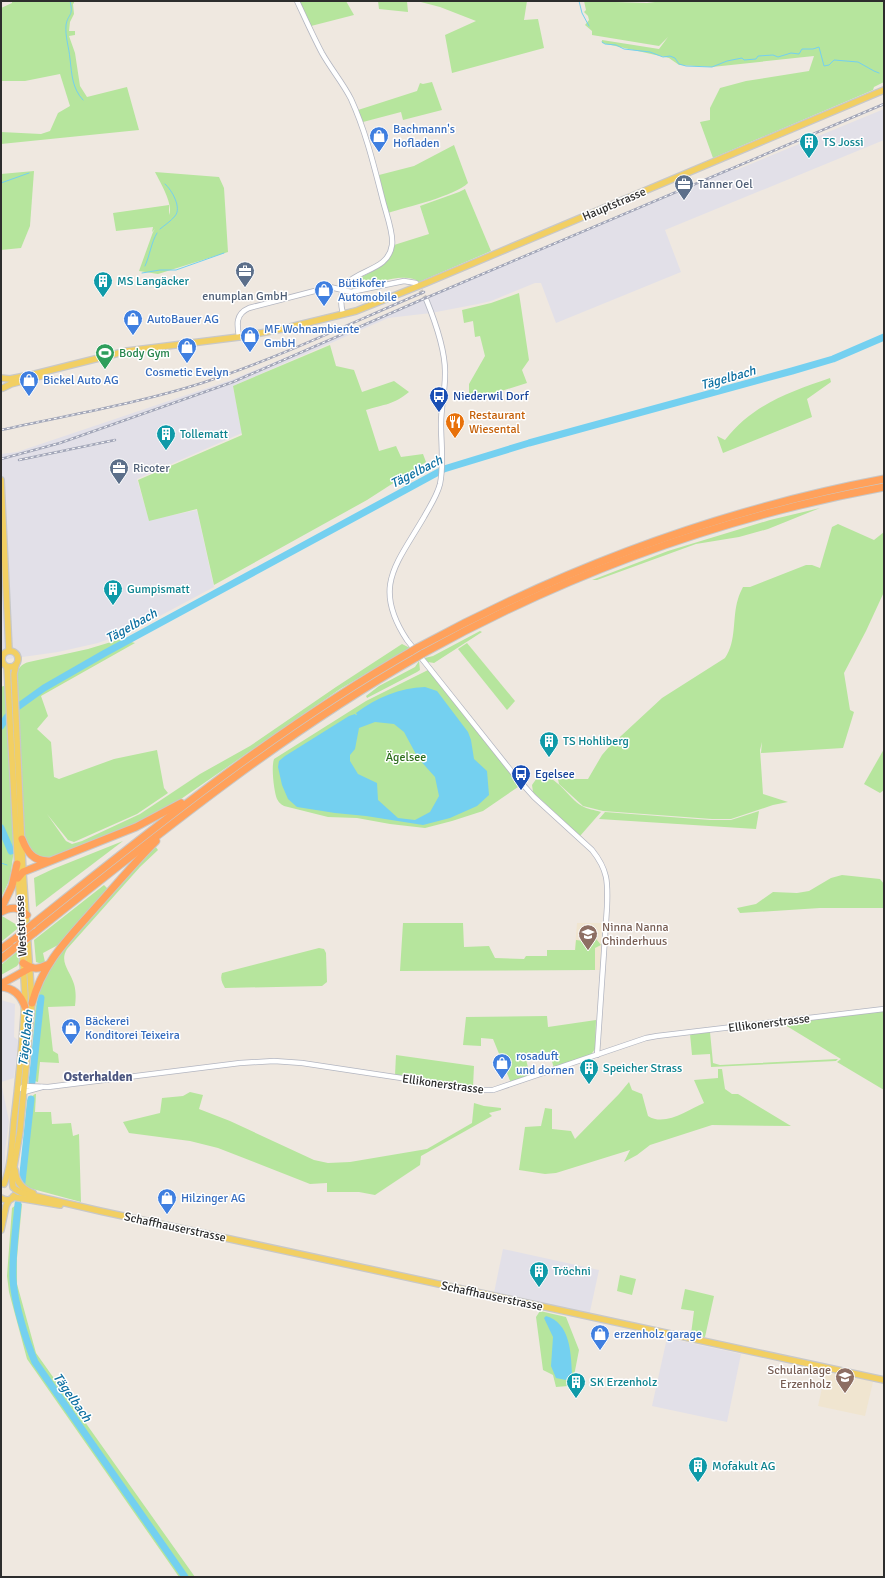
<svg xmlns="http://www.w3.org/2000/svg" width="885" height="1578" font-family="Signika,sans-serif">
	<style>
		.industrial { fill: #e2e0e8 }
		.education { fill: #f0e5d0 }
		.green { fill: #b6e59d }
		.water { fill: #74d0f0; fill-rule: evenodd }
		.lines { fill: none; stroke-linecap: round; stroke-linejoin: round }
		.stream { stroke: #74d0f0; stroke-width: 1 }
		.river { stroke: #74d0f0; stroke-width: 7 }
		.minor-tunnel { stroke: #c8c3bc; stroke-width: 4.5; stroke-dasharray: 4.5 2; stroke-linecap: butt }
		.minor-casing { stroke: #b3b6c1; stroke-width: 6 }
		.major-casing { stroke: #c8c8c8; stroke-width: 8 }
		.highway-casing { stroke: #c8c8c8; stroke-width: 9 }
		.minor { stroke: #fff; stroke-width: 4.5 }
		.major { stroke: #f2cf62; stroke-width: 5.5 }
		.highway { stroke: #ffa15b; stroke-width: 7 }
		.rail-casing { stroke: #a2a6b8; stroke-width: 2.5 }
		.rail { stroke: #fff; stroke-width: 1; stroke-dasharray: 3; stroke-linecap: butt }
		.highway-bridge-casing { stroke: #c8c8c8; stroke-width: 9; stroke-linecap: butt }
		.highway-bridge { stroke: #ffa15b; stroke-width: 7 }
		.labels { text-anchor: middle; stroke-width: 3; stroke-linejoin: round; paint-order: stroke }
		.shop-label { font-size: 12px; fill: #366cbe; stroke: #fff; text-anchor: start }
		.culture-label { font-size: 12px; fill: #0d838f; stroke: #fff; text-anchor: start }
		.service-label { font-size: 12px; fill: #4e5e75; stroke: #fff; text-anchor: start }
		.street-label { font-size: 12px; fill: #2d2d2d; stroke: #fff }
		.leisure-label { font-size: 12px; fill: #27864d; stroke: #fff; text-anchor: start }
		.transit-label { font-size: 12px; fill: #164399; stroke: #fff; text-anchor: start }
		.food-label { font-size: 12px; fill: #c56008; stroke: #fff; text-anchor: start }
		.park-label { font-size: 12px; fill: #2c6d1b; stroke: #fff }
		.education-label { font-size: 12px; fill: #785e54; stroke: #fff; text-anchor: start }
		.water-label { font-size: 13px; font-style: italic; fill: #0d70a2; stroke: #fff }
		.neighbourhood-label { font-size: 13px; font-weight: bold; fill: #4c567f; stroke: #fff }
	</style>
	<rect width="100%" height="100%" fill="#efe8e0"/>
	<g class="industrial">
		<path d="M884,109V140L665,230L681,272L556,323L541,283H535L491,301L478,304L431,313L388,318L233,386L242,433L137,479L149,520L197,510L214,587L143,625L118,636L98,643L58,652L1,660V454L17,452L231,380L309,348L729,168L736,170Z"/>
		<path d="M1,1000L15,1004L14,1037L18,1040L14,1078L1,1082L9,1121L5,1151V1175L1,1181Z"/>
		<path d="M503,1249L599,1270L589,1316L494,1293Z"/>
		<path d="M667,1338L741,1354L727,1422L652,1406Z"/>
	</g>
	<g class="education">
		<path d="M577,923H601L602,932L600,970H573Z"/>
		<path d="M826,1370L873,1382L865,1416L818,1406Z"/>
	</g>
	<g class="green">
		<path d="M12,1H74V3L73,4L74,14L70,22L69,31H75V35L69,36L75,53L80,86L87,97L127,87L139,130L1,144V132L41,134L50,131L58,113L70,106L60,74L25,81H1V8L12,3Z"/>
		<path d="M299,1H346L354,15L311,26Z"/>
		<path d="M378,1H407L408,12L379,9Z"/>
		<path d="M417,1H527L524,20L538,19L544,48L452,73L445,35L476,21L440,7Z"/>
		<path d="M584,1L647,3L663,1H884V82L874,87L873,90L713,158L700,122L710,120V108L720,88L746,81L809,71L814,56L712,67L679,65L669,58L602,43V40L659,49L668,37L659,46L592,35V31L585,25L589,20L588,16L584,12L586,10Z"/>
		<path d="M432,82L442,110L403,120L401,112L363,122L358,110L417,91L420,83L423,84Z"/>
		<path d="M454,145L468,183C455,196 407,207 388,213L379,175L414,166Z"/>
		<path d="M34,171L30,226L21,248L1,250V174Z"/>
		<path d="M155,172L219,177L224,188L228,252L158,274L139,271L153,232L155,229L152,232L153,227L116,231L113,213L169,205V215C174,205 160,182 155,172Z"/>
		<path d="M465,189L491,251L419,282C406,271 370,285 355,289L352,288L350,285L351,282C369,273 390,266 394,245L429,234L420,206L459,192Z"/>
		<path d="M519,293L529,360L522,370L527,383L469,401V384L485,356L480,336L475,337L473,321L464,323L462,310L491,303Z"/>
		<path d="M330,345L336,366L354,370L362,392L394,381L409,392C393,405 385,404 366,410L379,451L396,446L401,457L423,454L426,462L367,500L214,585L197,509L149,521L138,480L242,435L233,386Z"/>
		<path d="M830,378L831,382L807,399L812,417L723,453L717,436L725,440C752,405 789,392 830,378Z"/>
		<path d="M820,508L768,529L739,537L696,544L597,580H592L668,551L770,520Z"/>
		<path d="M838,524L874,540L884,532V592L866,631L844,673L850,710L854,712L843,748L761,753L762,742L760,750L763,794L788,802L773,805L731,819H712L603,811L583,806L559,784L558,779H588L602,755L608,748L662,698L725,658C737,641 732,618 738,599C739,595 741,591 743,587H750L806,565H812L820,568L832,527Z"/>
		<path d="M480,631L482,632L434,663L428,662L425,658L433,656Z"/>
		<path d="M121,639L135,643L41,696L48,716L37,729L51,742L54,777L59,779L114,759L157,750L164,788L168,793L137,814L74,842L68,840L47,814L66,841L72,844L82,841L140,814L200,774L250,746L336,687L402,644L410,648L340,689L168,808L143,821L51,858H41L31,854L25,840L17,676C18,668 21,664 29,662L88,649Z"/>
		<path d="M467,643L515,701L507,710L458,649Z"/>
		<path d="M419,661L420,670L417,672L367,698L366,696L379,686L415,667Z"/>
		<path d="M428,670L512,774L518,787L483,811L452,821L425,828L390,824L357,818L328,817L284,806C281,804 279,803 277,799C274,792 271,767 274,759L366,701Z"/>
		<path d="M6,685L14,849L10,879L1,898V687Z"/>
		<path d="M884,749V790L880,793L864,784Z"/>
		<path d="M539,775C558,776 567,797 582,806C587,809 595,810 601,812L580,836L533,792L532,785Z"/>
		<path d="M759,811L756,829L599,819L605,812L710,820H731Z"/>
		<path d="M123,841L36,907L34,878L53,869Z"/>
		<path d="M155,846L158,850L140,867L67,949C59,962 70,971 74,984C76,991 76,998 75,1006L48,1007L53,1051L58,1054L59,1063L40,1062L38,1082L30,1080L35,1011L41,983L57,956L112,893Z"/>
		<path d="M842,875L880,879L884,884V908H820L740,913L737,908L756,904L773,892L797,893L809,891L831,878Z"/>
		<path d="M104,885L108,889L58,945L43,953L45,962L42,964L36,962L34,940Z"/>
		<path d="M2,916L17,925V929L1,942V917Z"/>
		<path d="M403,923H463L464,947L489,946L495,958L524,959L526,956H547V950H575V951L576,940L592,942L593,935L601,945L595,948V970L400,971Z"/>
		<path d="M319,948L324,949L326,953L327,982L322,986L225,988C222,983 220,979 222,973Z"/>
		<path d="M18,951L19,963L17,966L1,975V965Z"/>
		<path d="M884,1009V1090L837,1062L841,1059L785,1025L783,1021Z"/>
		<path d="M547,1016L548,1027L596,1020L595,1049L590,1056L554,1068L549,1052L525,1055L530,1076L511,1083L493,1039L481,1038V1046L463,1045L466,1017Z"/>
		<path d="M710,1032L713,1063L720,1065L838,1059L836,1061L711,1067L710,1054L692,1055L690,1034Z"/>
		<path d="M396,1055L474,1066L473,1087L395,1075Z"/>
		<path d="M718,1069H722L725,1089L732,1094H738L791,1126L712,1125L650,1145L637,1155L624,1162L630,1150L556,1173L545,1174L519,1170L525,1127L541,1126L545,1108L552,1109V1129L571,1131L575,1139L619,1094L629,1082L632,1090L642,1094L648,1116C665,1127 688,1110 704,1103L694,1080L718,1078Z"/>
		<path d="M190,1092L203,1095L199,1109L230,1121L314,1160L328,1163L350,1162L427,1149L472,1123L474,1103L484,1106L501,1108V1110L489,1113L492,1116L421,1156L420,1165L375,1195L359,1192H327V1183L310,1184L218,1148L190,1141L129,1133L123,1122L160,1113L162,1098L183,1096Z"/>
		<path d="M35,1094H36L35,1112H51L52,1124L71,1123L73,1136L79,1134L81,1202L29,1188L25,1186L24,1179L20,1178L27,1100Z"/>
		<path d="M17,1204H22L17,1258V1284L36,1353L195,1577H179L27,1359L9,1292L7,1276L12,1208Z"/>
		<path d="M620,1275L636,1279L632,1295L617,1291Z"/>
		<path d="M685,1289L714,1296L705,1337L691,1334L694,1311L681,1309Z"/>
		<path d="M540,1311L566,1317L579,1350L573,1381L568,1386L556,1387L553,1375L543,1370L536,1317Z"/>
	</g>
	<g class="water">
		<path d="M425,687L437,691L468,732L471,740L474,759L487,771L489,795L477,806L450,818L423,825L366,816L335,813L297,807L288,799L282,785L278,767L279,761L285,756L349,716L355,714L356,715H357L356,713C378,697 399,688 425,687ZM375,722L394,724L404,732L418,758L435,777L439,796L430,812L415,820L398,818L378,800L377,783L358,774L350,761V755L355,749L359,728Z"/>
		<path d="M546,1316C570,1323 571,1352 572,1373L566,1380L556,1378L551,1366L553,1337L544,1318Z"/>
	</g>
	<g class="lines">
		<g class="stream">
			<path d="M70,1C74,17 68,13 66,25C65,37 69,47 70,59C72,75 72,88 83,100"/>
			<path d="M579,1L582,13L589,26"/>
			<path d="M602,42L605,44L616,45L624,49L650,52L663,57L670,56L675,58L679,64L686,66L712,67L727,61L742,58L744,60L756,59L758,56L773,55L778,57L791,53L799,54L802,49H813L819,47L824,66L829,65L834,60L858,62L874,71L879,73"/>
			<path d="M1,183L29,173"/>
			<path d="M160,229C165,225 171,221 175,216C182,208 172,190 165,184"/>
			<path d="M145,266C150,255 151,243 157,233"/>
			<path d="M142,273L160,270H176L224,253"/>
			<path d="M1,863L7,865"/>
		</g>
		<g class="river">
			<path d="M19,706L44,688L105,653L444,469L529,443L792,371L833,359L884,337"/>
			<path d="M1,726L7,717"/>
			<path d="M1,828L11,851"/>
			<path d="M32,1082L41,998"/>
			<path d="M22,1182L31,1099"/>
			<path d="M18,1204C16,1229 12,1254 13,1279C14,1302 26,1341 35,1362L185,1577"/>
		</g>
		<path class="minor-tunnel" d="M417,285L426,299"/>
		<g class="minor-casing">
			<g id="minor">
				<path d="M297,1C305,18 313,36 322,53C331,69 343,83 351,99C366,132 374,166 383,201C386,213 394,234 392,245C387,281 330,263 343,314"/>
				<path d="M426,299C435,321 446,352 445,375C445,392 441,407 441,424C441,443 444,465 440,484C437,496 430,506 424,517C396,565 372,587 407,640L516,777L534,797L592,850C608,870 608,882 607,907L597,1055"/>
				<path d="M239,337C237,325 235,314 249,308L330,287L351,292L404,281L416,283"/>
				<path d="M18,1090L24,1086L48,1087L240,1063L274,1061L302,1063L481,1090H493L646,1038L657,1036L884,1009"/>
				<path d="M24,1092L42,1087"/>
			</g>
		</g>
		<g class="major-casing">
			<g id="major">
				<path d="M1,378L10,379L35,374L127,351L239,337L282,329L356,311L426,283L884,90"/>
				<path d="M3,388L11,384L41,376"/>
				<path d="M1,480L9,650"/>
				<circle cx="10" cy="659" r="8"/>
				<path d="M15,1170C16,1182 22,1189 33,1193"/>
				<path d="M4,1184C12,1164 12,1141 14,1120C19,1079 23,1038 25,997L7,667"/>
				<path d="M13,1187L12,1178L20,1131L32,1003L23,872L14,674L16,665"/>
				<path d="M15,1189L22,1193L100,1211L884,1380"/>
				<path d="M13,1197L60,1205"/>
				<path d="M1,1198C6,1201 11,1201 14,1196"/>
				<path d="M1,1230L6,1206L9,1200"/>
			</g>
		</g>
		<g class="highway-casing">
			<g id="highway">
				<path d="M417,648C564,568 720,510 884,479"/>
				<path d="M422,654C566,574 722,517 884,487"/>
				<path d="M22,839C27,852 33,861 48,861"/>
				<path d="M18,878L23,872L136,827L181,803"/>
				<path d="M1,909L12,886L17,864"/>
				<path d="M1,912C12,906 18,907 27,915"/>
				<path d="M33,924C155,827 276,729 412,651"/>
				<path d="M34,933C157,835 279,736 417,657"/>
				<path d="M1,949L16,938"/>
				<path d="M1,959L16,947"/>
				<path d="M23,963C32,969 37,970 47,965"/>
				<path d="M1,984L30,968"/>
				<path d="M1,987C14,988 21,995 25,1007"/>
				<path d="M32,1003C43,962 69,938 96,907C116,885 135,862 156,841"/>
			</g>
		</g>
		<use href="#minor" class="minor"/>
		<use href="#major" class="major"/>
		<use href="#highway" class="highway"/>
		<g class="rail-casing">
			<g id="rail">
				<path d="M1,430C68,415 136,404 202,383C276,359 351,323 424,292"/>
				<path d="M1,459L60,443L233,382L421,300L884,104"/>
				<path d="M19,460L115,440"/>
			</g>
		</g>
		<use href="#rail" class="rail"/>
		<g class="highway-bridge-casing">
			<g id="highway-bridge">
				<path d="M412,651L417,648"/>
				<path d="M417,657L422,654"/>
				<path d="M16,938L33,924"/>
				<path d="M16,947L34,933"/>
			</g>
		</g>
		<use href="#highway-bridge" class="highway-bridge"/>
	</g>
	<defs>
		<g id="shop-pin" transform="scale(1)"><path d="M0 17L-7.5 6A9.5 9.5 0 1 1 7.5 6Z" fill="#3f7fe0" stroke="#fff"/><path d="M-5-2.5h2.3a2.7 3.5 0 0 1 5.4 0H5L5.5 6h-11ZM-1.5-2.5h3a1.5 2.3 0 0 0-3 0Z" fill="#fff"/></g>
		<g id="building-pin" transform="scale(1)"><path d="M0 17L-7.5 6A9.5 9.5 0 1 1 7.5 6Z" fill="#0f9aa8" stroke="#fff"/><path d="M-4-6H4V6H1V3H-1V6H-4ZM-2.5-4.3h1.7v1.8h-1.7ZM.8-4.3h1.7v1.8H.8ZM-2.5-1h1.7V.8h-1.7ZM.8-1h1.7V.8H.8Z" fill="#fff"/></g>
		<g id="office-pin" transform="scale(1)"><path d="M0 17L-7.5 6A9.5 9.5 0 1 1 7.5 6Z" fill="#5c6f8a" stroke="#fff"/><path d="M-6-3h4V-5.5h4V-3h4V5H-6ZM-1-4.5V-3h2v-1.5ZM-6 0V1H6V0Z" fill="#fff"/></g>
		<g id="stadium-pin" transform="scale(1)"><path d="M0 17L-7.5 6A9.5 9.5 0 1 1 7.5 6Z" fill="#2e9e5b" stroke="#fff"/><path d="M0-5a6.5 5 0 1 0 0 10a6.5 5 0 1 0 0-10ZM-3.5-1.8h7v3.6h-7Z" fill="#fff"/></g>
		<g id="bus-pin" transform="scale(1)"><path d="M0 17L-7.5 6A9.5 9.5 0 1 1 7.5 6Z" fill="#1a4fb4" stroke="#fff"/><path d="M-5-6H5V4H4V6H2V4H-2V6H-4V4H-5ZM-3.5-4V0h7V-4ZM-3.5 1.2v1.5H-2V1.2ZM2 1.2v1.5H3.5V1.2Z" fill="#fff"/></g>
		<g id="restaurant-pin" transform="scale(1)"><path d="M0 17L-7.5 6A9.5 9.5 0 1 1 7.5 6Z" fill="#e8710a" stroke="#fff"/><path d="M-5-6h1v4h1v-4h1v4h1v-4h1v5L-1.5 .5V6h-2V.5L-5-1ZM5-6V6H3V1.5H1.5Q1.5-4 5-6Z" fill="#fff"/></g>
		<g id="school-pin" transform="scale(1)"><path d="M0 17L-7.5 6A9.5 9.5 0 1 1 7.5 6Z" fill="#8d6e63" stroke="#fff"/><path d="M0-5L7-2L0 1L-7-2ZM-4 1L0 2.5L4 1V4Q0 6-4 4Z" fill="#fff"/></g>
	</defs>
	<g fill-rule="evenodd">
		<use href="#shop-pin" x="379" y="136"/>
		<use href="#building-pin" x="809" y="142"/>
		<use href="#office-pin" x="684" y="184"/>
		<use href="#office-pin" x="245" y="271"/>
		<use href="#building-pin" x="103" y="281"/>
		<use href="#shop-pin" x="324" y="290"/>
		<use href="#shop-pin" x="133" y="319"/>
		<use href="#shop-pin" x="250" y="336"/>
		<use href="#shop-pin" x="187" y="347"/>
		<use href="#stadium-pin" x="105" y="353"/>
		<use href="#shop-pin" x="29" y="380"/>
		<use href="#bus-pin" x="439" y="396"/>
		<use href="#restaurant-pin" x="455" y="422"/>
		<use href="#building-pin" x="166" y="434"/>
		<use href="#office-pin" x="119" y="468"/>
		<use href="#building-pin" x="113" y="589"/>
		<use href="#building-pin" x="549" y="741"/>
		<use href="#bus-pin" x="521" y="774"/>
		<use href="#school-pin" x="588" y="934"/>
		<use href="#shop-pin" x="71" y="1028"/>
		<use href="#shop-pin" x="502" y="1063"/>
		<use href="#building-pin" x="589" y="1068"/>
		<use href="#shop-pin" x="167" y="1198"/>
		<use href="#building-pin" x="539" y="1271"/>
		<use href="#shop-pin" x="600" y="1334"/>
		<use href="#school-pin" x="845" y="1377"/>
		<use href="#building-pin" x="576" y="1382"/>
		<use href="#building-pin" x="698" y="1466"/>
	</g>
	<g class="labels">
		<g class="shop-label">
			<text x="393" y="133">Bachmann's<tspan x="393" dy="14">Hofladen</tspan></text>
			<text x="338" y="287">Bütikofer<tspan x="338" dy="14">Automobile</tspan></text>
			<text x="147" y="323">AutoBauer AG</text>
			<text x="264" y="333">MF Wohnambiente<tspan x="264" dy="14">GmbH</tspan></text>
			<text x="187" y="376" text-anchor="middle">Cosmetic Evelyn</text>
			<text x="43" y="384">Bickel Auto AG</text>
			<text x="85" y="1025">Bäckerei<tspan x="85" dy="14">Konditorei Teixeira</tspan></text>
			<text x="516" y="1060">rosaduft<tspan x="516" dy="14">und dornen</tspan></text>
			<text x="181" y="1202">Hilzinger AG</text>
			<text x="614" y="1338">erzenholz garage</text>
		</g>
		<g class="culture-label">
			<text x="823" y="146">TS Jossi</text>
			<text x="117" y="285">MS Langäcker</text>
			<text x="180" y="438">Tollematt</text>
			<text x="127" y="593">Gumpismatt</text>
			<text x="563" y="745">TS Hohliberg</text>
			<text x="603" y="1072">Speicher Strass</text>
			<text x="553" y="1275">Tröchni</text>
			<text x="590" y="1386">SK Erzenholz</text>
			<text x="712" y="1470">Mofakult AG</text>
		</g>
		<g class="service-label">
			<text x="698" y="188">Tanner Oel</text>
			<text x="245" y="300" text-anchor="middle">enumplan GmbH</text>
			<text x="133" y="472">Ricoter</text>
		</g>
		<g class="street-label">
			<text transform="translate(614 204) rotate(-23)" y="4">Hauptstrasse</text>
			<text transform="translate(21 926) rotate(-93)" y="4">Weststrasse</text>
			<text transform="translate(769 1023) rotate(-7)" y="4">Ellikonerstrasse</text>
			<text transform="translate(443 1084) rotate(8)" y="4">Ellikonerstrasse</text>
			<text transform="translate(175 1227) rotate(12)" y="4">Schaffhauserstrasse</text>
			<text transform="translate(492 1296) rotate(12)" y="4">Schaffhauserstrasse</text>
		</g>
		<g class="leisure-label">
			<text x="119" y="357">Body Gym</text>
		</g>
		<g class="transit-label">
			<text x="453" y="400">Niederwil Dorf</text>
			<text x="535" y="778">Egelsee</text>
		</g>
		<g class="food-label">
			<text x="469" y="419">Restaurant<tspan x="469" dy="14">Wiesental</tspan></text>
		</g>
		<g class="park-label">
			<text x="406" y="761">Ägelsee</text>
		</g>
		<g class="education-label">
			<text x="602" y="931">Ninna Nanna<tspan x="602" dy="14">Chinderhuus</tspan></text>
			<text x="831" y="1374" text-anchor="end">Schulanlage<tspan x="831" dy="14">Erzenholz</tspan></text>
		</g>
		<g class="water-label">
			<text transform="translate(728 377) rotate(-16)" y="5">Tägelbach</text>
			<text transform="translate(416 471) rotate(-27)" y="5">Tägelbach</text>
			<text transform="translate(131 625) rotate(-29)" y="5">Tägelbach</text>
			<text transform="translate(25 1038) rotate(-84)" y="5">Tägelbach</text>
			<text transform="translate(73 1397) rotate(55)" y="5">Tägelbach</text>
		</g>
		<g class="neighbourhood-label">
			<text x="98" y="1081">Osterhalden</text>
		</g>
	</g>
	<rect width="885" height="1578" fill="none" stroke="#2d2d2d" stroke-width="4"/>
</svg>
